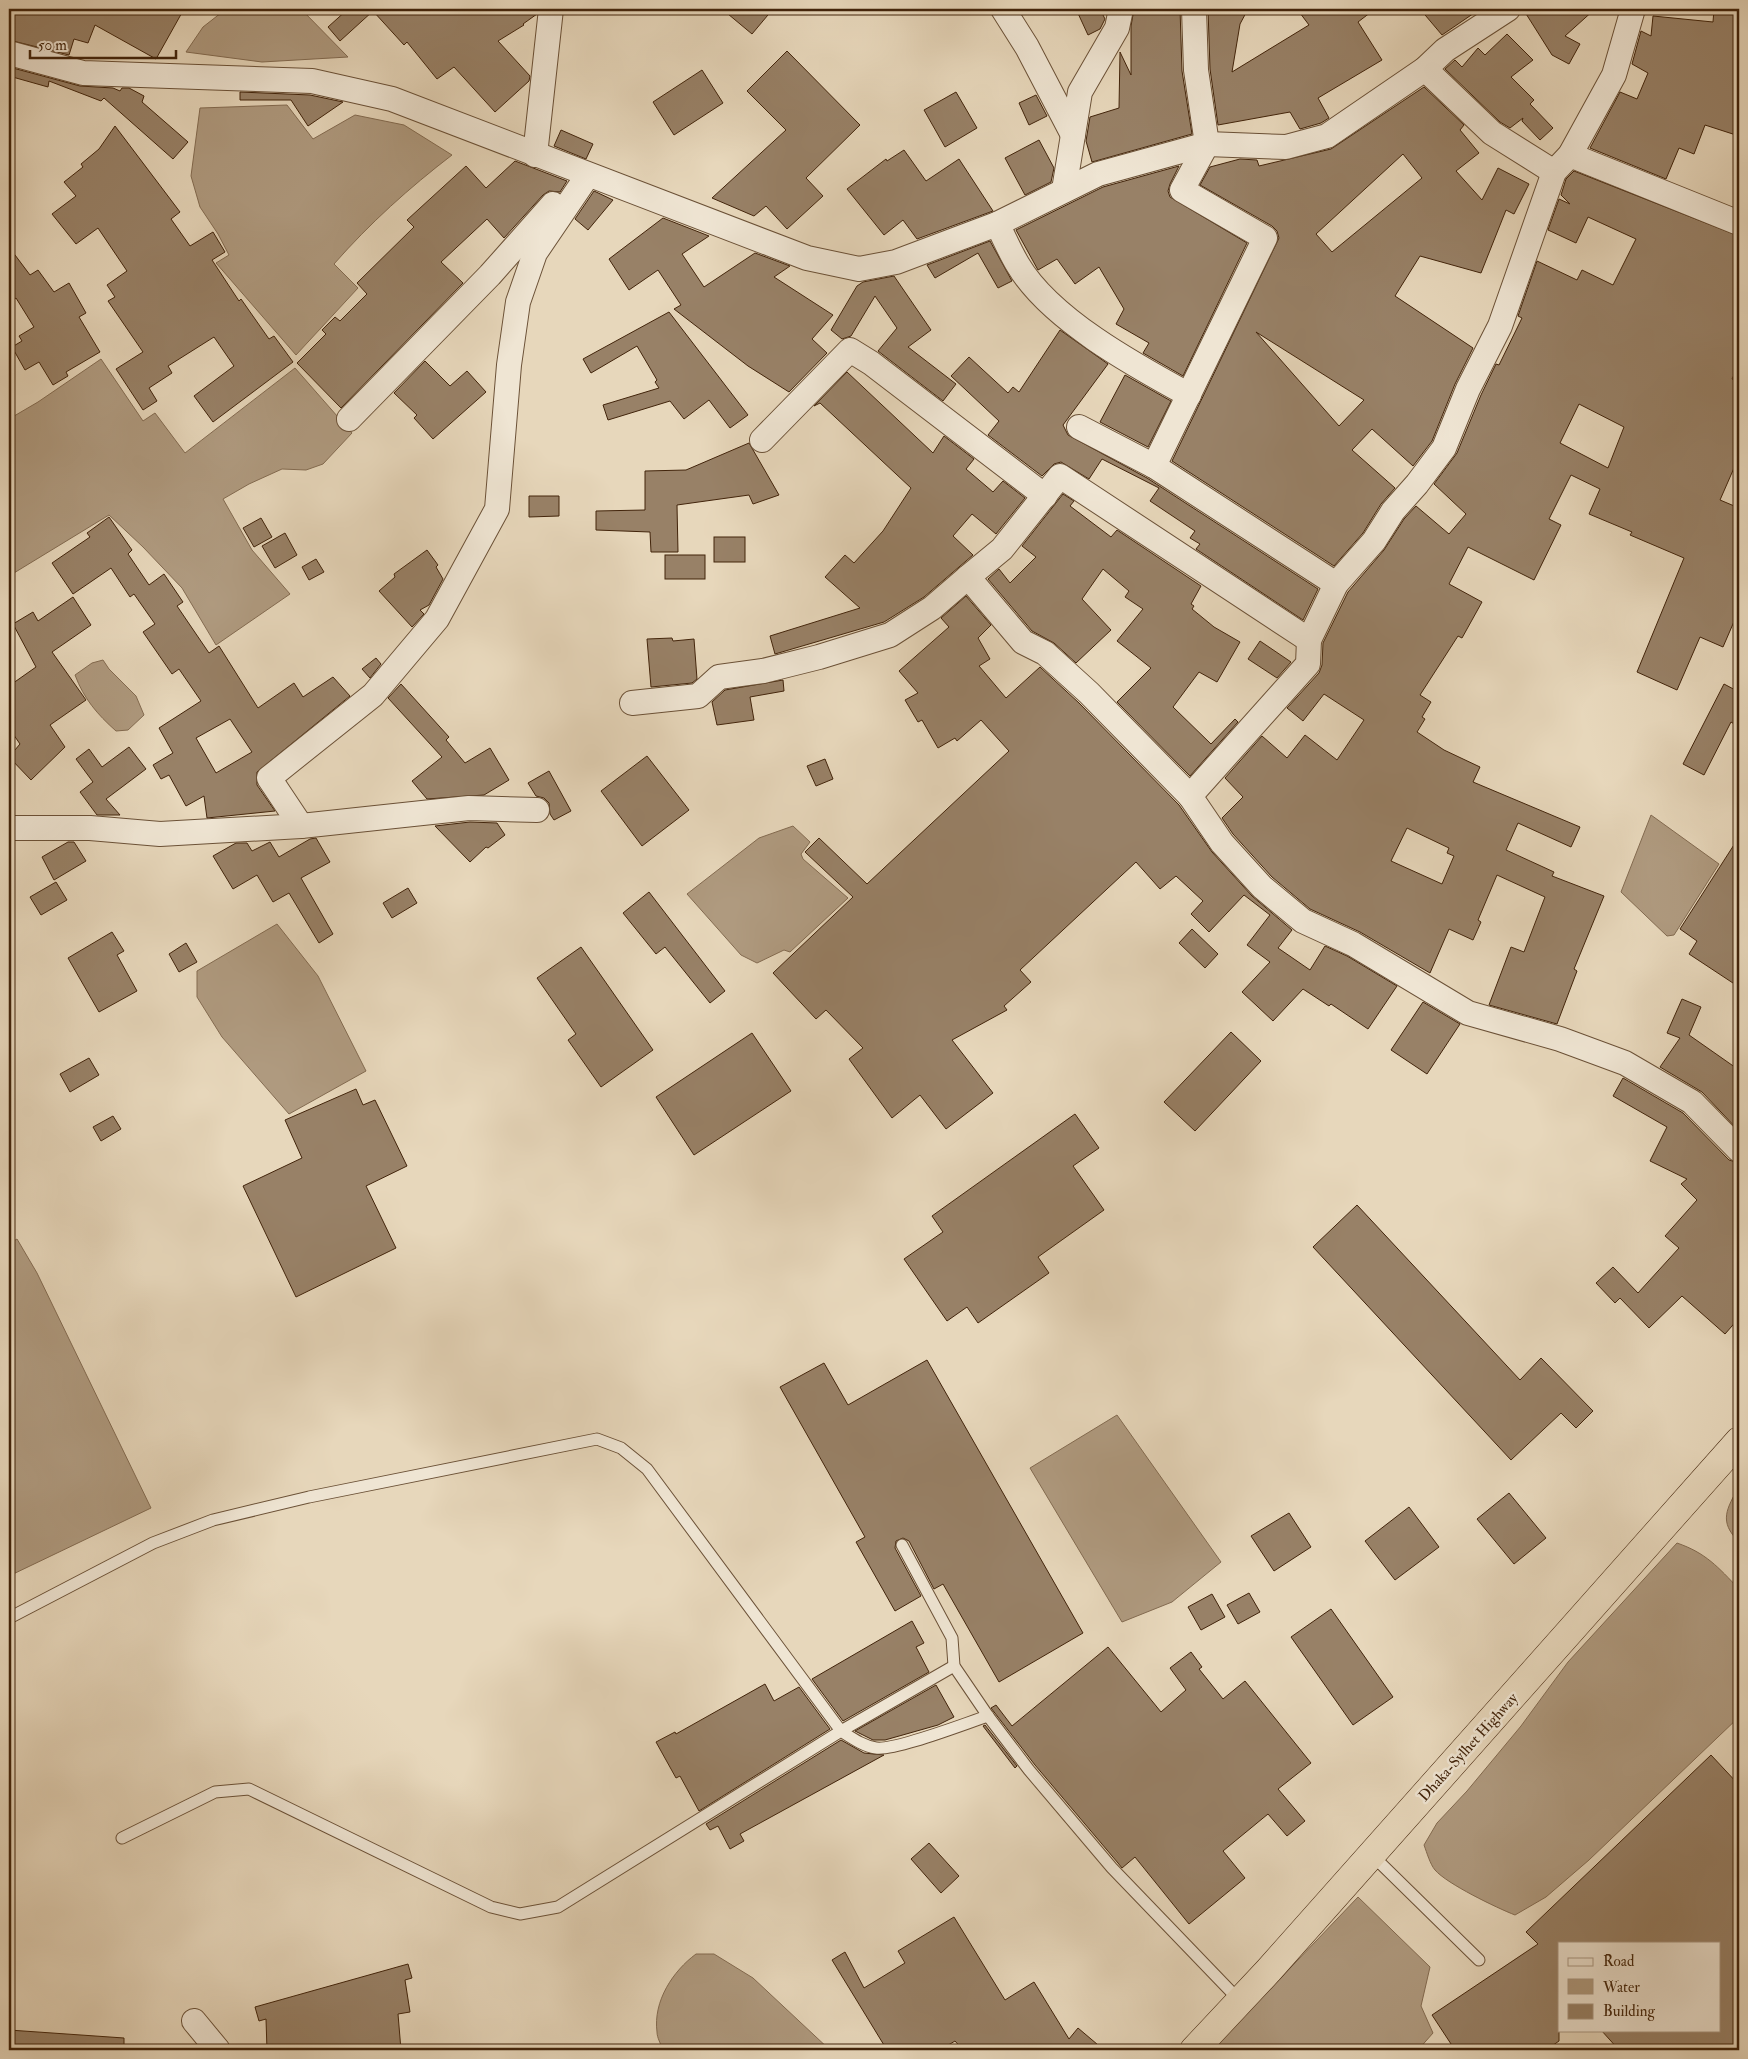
<svg xmlns="http://www.w3.org/2000/svg" width="1748" height="2059" font-family="'IM FELL Double Pica',serif">
	<style>
		.water { fill: #af9a7f; stroke: #836b51 }
		.building { fill: #988167; stroke: #42240b; fill-rule: evenodd }
		.lines { fill: none; stroke-linecap: round; stroke-linejoin: round }
		.service-casing { stroke: #6b5137; stroke-width: 13 }
		.minor-casing { stroke: #6b5137; stroke-width: 26 }
		.trunk-casing { stroke: #42240b; stroke-width: 29 }
		.service { stroke: #efe5d3; stroke-width: 11 }
		.minor { stroke: #efe5d3; stroke-width: 24 }
		.trunk { stroke: #e7d7bb; stroke-width: 28 }
		.labels { text-anchor: middle; stroke-width: 5; stroke-linejoin: round; paint-order: stroke }
		.street-label { font-size: 15px; fill: #42240b; stroke: #efe5d3 }
	</style>
	<rect width="100%" height="100%" fill="#e7d7bb"/>
	<filter id="stains"><feTurbulence type="fractalNoise" baseFrequency=".004" numOctaves="4"/><feColorMatrix values="0 0 0 0 .2 0 0 0 0 .09 0 0 0 0 .02 0 0 0 .5 -.17"/></filter>
	<radialGradient id="worn" r=".72"><stop offset=".6" stop-color="#630" stop-opacity="0"/><stop offset="1" stop-color="#630" stop-opacity=".3"/></radialGradient>
	<g class="water">
		<path d="M226,9H301L348,57L262,62L186,52L203,27Z"/>
		<path d="M287,105L313,139L355,115L404,125L452,155C409,188 370,223 334,264L358,288L296,355L216,263L229,255L218,234L200,207L191,176L200,108Z"/>
		<path d="M101,359L143,421L155,413L185,453L295,368L352,433L323,464L306,470L282,469L249,484L223,499L252,550L290,594L216,645L182,588L143,547L109,515L9,576V419L38,402Z"/>
		<path d="M103,660L109,669L136,696L144,715L128,730L116,731C97,714 84,699 75,675L92,663Z"/>
		<path d="M1651,815L1719,864L1674,935L1667,936L1621,892Z"/>
		<path d="M793,826L810,842L801,854L803,859L848,898L790,952L784,950L757,963L741,955L687,894L759,838Z"/>
		<path d="M277,924L318,976L366,1071L289,1114L222,1037L197,997V971Z"/>
		<path d="M17,1239L37,1273L151,1508L9,1576V1244Z"/>
		<path d="M1117,1415L1221,1562L1172,1602L1122,1622L1030,1468Z"/>
		<path d="M1739,1486V1542C1718,1521 1727,1509 1739,1486Z"/>
		<path d="M1677,1543C1706,1553 1718,1567 1739,1589V1717L1589,1860L1546,1897L1515,1915C1497,1908 1447,1884 1435,1870C1430,1864 1427,1853 1424,1845L1437,1823L1467,1791L1521,1726L1568,1662Z"/>
		<path d="M1358,1897L1430,1967L1421,2006L1433,2033L1418,2050H1212Z"/>
		<path d="M696,1954H714L753,1978L830,2050H663C661,2044 657,2038 657,2032C653,2001 673,1971 696,1954Z"/>
	</g>
	<g class="building">
		<path d="M9,9H184L156,59L95,25L88,43L74,39L69,55L9,40Z"/>
		<path d="M348,9H537V14L523,24L524,25L498,41L530,76L529,81L495,112L454,67L437,79L407,42L404,45L373,11L340,41L328,27Z"/>
		<path d="M722,9H773L752,34Z"/>
		<path d="M1076,9H1100L1105,19L1100,29L1088,35Z"/>
		<path d="M1134,9H1180L1182,71L1192,134L1092,162L1086,141L1090,117L1119,108L1120,52L1131,75V26Z"/>
		<path d="M1208,9H1248L1240,24L1232,72L1309,25L1297,9H1375L1358,22L1382,60L1318,98L1329,118L1321,123L1300,129L1290,112L1218,125L1210,69Z"/>
		<path d="M1420,9H1480L1442,35Z"/>
		<path d="M1523,9H1595L1565,36L1580,44L1569,64L1552,55Z"/>
		<path d="M1714,9H1739V136L1705,125L1694,154L1679,148L1666,179L1590,148L1620,92L1637,99L1648,73L1632,64L1641,31L1651,36L1653,16L1713,22Z"/>
		<path d="M1507,34L1533,60L1511,77L1534,100L1530,104L1553,128L1540,140L1522,121L1523,118L1510,128L1500,122L1445,69L1455,60L1462,67L1478,48L1485,55Z"/>
		<path d="M787,51L860,125L806,178L823,196L787,229L766,206L754,216L712,198L786,130L747,91Z"/>
		<path d="M9,67L80,86L113,88L120,91L122,88H129L144,96L142,102L188,142L173,159L104,98L101,101L49,81L48,87L9,76Z"/>
		<path d="M702,70L723,103L674,135L653,102Z"/>
		<path d="M1424,87L1464,125L1460,130L1479,153L1456,171L1482,200L1498,168L1529,184L1514,214L1506,210L1481,273L1420,256L1395,296L1473,348L1455,384L1432,441L1413,466L1372,429L1352,450L1395,488L1381,504L1363,533L1334,566L1172,461L1279,238L1277,231L1272,226L1200,185L1210,167L1240,159L1257,160L1259,166L1331,149ZM1403,154L1422,178L1332,252L1316,234ZM1256,332L1364,400L1339,426Z"/>
		<path d="M240,92L310,95L343,102L308,126L291,100H240Z"/>
		<path d="M956,92L977,128L945,147L924,110Z"/>
		<path d="M1036,95L1047,116L1029,125L1019,103Z"/>
		<path d="M115,126L180,212L171,219L190,246L213,232L225,252L212,260L239,301L241,299L269,339L274,336L293,362L213,422L194,396L234,366L214,337L168,366L172,373L149,388L157,401L143,410L116,369L143,352L108,301L115,297L107,285L127,271L98,228L76,244L52,214L76,196L64,182L83,167L81,164L99,149Z"/>
		<path d="M561,130L593,144L586,159L554,146Z"/>
		<path d="M1039,140L1054,168L1051,182L1025,195L1005,158Z"/>
		<path d="M904,150L926,181L959,159L993,211L917,239L903,220L884,235L847,189L886,159L887,161Z"/>
		<path d="M515,161L567,181L560,192L549,191L543,195L504,238L487,219L441,262L463,283L341,408L297,363L326,334L322,330L335,317L340,321L367,294L357,283L414,227L407,220L466,166L486,188Z"/>
		<path d="M1179,166L1170,184L1168,191L1170,197L1247,243L1183,376L1143,353L1149,343L1116,324L1124,309L1099,267L1075,284L1057,259L1038,270L1016,230L1103,187Z"/>
		<path d="M1574,171L1739,236V365L1732,379L1739,382V471L1734,468L1720,500L1739,508V610L1723,647L1700,637L1677,690L1637,672L1684,558L1630,535L1632,532L1589,514L1600,489L1571,475L1549,519L1561,525L1534,580L1468,547L1449,584L1482,602L1462,638L1458,636L1420,695L1431,702L1422,717L1425,719L1417,732L1444,750L1480,767L1473,782L1580,827L1571,847L1518,823L1506,850L1554,872L1552,876L1604,896L1574,969L1577,971L1557,1024L1489,1005L1511,947L1524,952L1545,897L1497,875L1478,920L1481,922L1473,940L1449,929L1430,973L1360,932L1310,909L1272,877L1233,834L1222,818L1243,797L1225,778L1262,736L1287,758L1305,735L1337,760L1364,720L1324,694L1303,721L1287,708L1319,673L1322,665L1323,643L1348,592L1384,550L1404,519L1416,506L1449,534L1466,514L1434,484L1457,453L1481,395L1496,364L1499,365L1522,318L1518,316L1537,261L1577,280L1582,270L1613,285L1636,239L1588,217L1576,243L1548,230L1559,199L1570,204L1561,195L1566,179ZM1579,404L1624,427L1608,468L1560,443ZM1407,828L1449,848L1447,853L1454,856L1442,884L1391,861Z"/>
		<path d="M594,191L613,200L588,230L575,219Z"/>
		<path d="M663,218L709,236L682,254L704,287L755,253L790,266L774,277L833,315L812,339L827,353L789,392L748,366L674,309L681,305L658,270L629,290L609,259Z"/>
		<path d="M990,241L1012,281L998,288L978,253L935,278L927,265Z"/>
		<path d="M9,247L30,275L38,270L54,292L69,283L86,313L79,317L100,352L66,372L68,376L53,385L39,362L25,370L12,347L22,341L19,336L34,327L16,298L9,303Z"/>
		<path d="M894,276L931,330L908,347L956,384L943,401L878,351L897,328L875,296L851,336L842,339L831,330L857,286L863,282Z"/>
		<path d="M669,312L748,415L730,428L709,400L684,419L670,401L608,420L603,405L659,388L655,382L657,380L637,346L591,373L583,359Z"/>
		<path d="M1060,330L1108,364L1063,425L1068,435L1147,478L1318,589L1303,620L1196,549L1200,544L1190,538L1195,531L1150,501L1159,488L1102,459L1089,479L1061,462L1054,464L1042,476L988,435L999,421L951,376L969,357L1008,393L1013,387L1019,392Z"/>
		<path d="M425,361L450,386L467,371L486,392L433,439L414,418L417,415L394,393Z"/>
		<path d="M847,372L933,453L944,436L974,459L966,469L993,492L1003,481L1025,498L996,534L972,514L953,536L973,555L924,597L884,622L775,654L770,636L860,608L825,577L845,555L854,563L883,531L911,488L820,403L814,406Z"/>
		<path d="M1125,375L1171,401L1148,447L1100,422Z"/>
		<path d="M749,443L779,495L753,504L749,495L677,505L678,552H651L650,532L596,530V511L645,510V471L686,470Z"/>
		<path d="M1063,494L1074,501L1070,506L1111,537L1117,530L1201,586L1191,604L1194,606L1192,609L1214,627L1240,642L1217,682L1199,672L1173,707L1211,744L1235,719L1238,722L1190,776L1117,702L1151,668L1117,641L1143,609L1125,597L1129,591L1103,569L1082,599L1111,630L1076,663L1054,643L1032,631L988,579L999,569L1010,583L1036,557L1022,546Z"/>
		<path d="M529,496H559V516L529,517Z"/>
		<path d="M109,517L132,550L128,554L149,585L164,574L183,602L177,606L209,653L219,646L258,708L294,683L303,697L333,677L350,696L257,772V785L275,811L207,818L204,796L186,806L169,775L161,779L153,765L173,753L159,728L201,701L179,669L172,674L143,632L155,624L134,594L130,597L111,568L73,594L52,563L90,537L87,533ZM230,719L252,752L216,773L196,738Z"/>
		<path d="M261,518L272,537L254,547L243,528Z"/>
		<path d="M285,533L297,555L275,568L262,546Z"/>
		<rect x="714" y="537" width="31" height="25"/>
		<path d="M427,550L438,565L436,567L443,579L429,605L420,610L424,614L412,627L379,591L395,577L394,574Z"/>
		<rect x="665" y="555" width="40" height="24"/>
		<path d="M316,559L324,572L309,580L302,567Z"/>
		<path d="M966,596L991,625L978,638L990,659L979,666L1006,698L1040,667L1079,703L1179,805L1212,852L1252,896L1292,930L1278,948L1310,970L1325,946L1347,956L1397,986L1368,1029L1331,1004L1329,1006L1303,989L1273,1021L1242,992L1270,962L1247,945L1270,915L1244,895L1209,932L1191,914L1203,901L1176,876L1160,889L1136,862L1020,970L1031,982L1004,1006L1007,1010L952,1040L993,1093L946,1129L920,1095L892,1118L849,1059L863,1048L826,1010L816,1019L773,973L853,897L805,852L819,838L867,884L1009,751L981,720L957,741L955,738L938,748L922,720L918,722L905,700L918,693L899,671L949,627L941,618Z"/>
		<path d="M73,597L91,625L52,652L86,700L50,725L65,747L31,780L9,757L20,744L9,728V686L36,667L13,624L33,612L38,621Z"/>
		<path d="M672,638L673,641L694,639L697,679L692,683L651,687L647,639Z"/>
		<path d="M1260,641L1291,662L1277,678L1248,659Z"/>
		<path d="M376,658L381,664L370,678L362,669Z"/>
		<path d="M783,680L784,691L750,697L754,720L717,725L712,702L725,690Z"/>
		<path d="M401,684L449,737L446,740L465,763L490,748L509,780L484,795L427,799L412,781L442,757L388,698Z"/>
		<path d="M1724,684L1739,692V727L1731,722L1704,775L1683,764Z"/>
		<path d="M129,747L146,769L106,799L120,815H97L80,792L93,782L76,759L89,749L102,767Z"/>
		<path d="M647,756L689,810L642,846L601,791Z"/>
		<path d="M825,759L833,779L816,786L807,766Z"/>
		<path d="M549,771L571,811L554,820L550,814L549,803L544,798L536,796L528,783Z"/>
		<path d="M470,822L497,823L505,835L488,848L486,847L470,862L435,826Z"/>
		<path d="M1739,837V987L1689,954L1697,941L1680,929Z"/>
		<path d="M316,838L330,862L301,878L333,934L319,943L289,893L273,902L257,875L233,889L213,856L236,843H247L252,851L270,842L279,857L310,839Z"/>
		<path d="M68,842H74L86,861L54,880L42,857Z"/>
		<path d="M56,882L67,900L41,915L30,897Z"/>
		<path d="M408,888L417,903L392,918L383,903Z"/>
		<path d="M649,892L725,991L710,1003L665,947L656,954L623,913Z"/>
		<path d="M1192,929L1218,954L1205,968L1179,943Z"/>
		<path d="M112,932L124,951L117,955L137,991L99,1012L68,958Z"/>
		<path d="M186,943L197,962L179,972L169,954Z"/>
		<path d="M581,947L653,1050L601,1087L568,1040L576,1034L537,978Z"/>
		<path d="M1682,999L1701,1007L1689,1035L1739,1070V1131L1702,1092L1660,1067L1680,1038L1667,1033Z"/>
		<path d="M1423,1002L1460,1024L1427,1074L1391,1050Z"/>
		<path d="M1231,1032L1261,1061L1195,1131L1164,1102Z"/>
		<path d="M752,1033L791,1091L694,1155L656,1097Z"/>
		<path d="M89,1058L99,1075L70,1092L60,1074Z"/>
		<path d="M1623,1078L1683,1113L1729,1160L1739,1163V1318L1725,1334L1682,1296L1649,1328L1620,1298L1615,1303L1596,1283L1613,1267L1638,1293L1679,1248L1665,1236L1697,1200L1681,1184L1687,1179L1650,1161L1667,1127L1613,1096Z"/>
		<path d="M356,1089L363,1105L375,1100L407,1166L366,1186L396,1248L296,1297L243,1186L302,1158L285,1120Z"/>
		<path d="M1075,1114L1099,1148L1073,1166L1104,1210L1038,1257L1049,1273L978,1323L967,1307L947,1321L904,1259L943,1232L932,1216Z"/>
		<path d="M113,1116L121,1129L101,1141L93,1127Z"/>
		<path d="M1357,1205L1520,1380L1541,1358L1593,1411L1576,1428L1561,1413L1511,1460L1313,1247Z"/>
		<path d="M927,1360L1083,1633L999,1682L943,1584L934,1589L909,1541L903,1538L896,1541L895,1548L921,1596L895,1611L856,1542L865,1537L780,1387L824,1363L848,1405Z"/>
		<path d="M1509,1493L1546,1538L1514,1564L1477,1519Z"/>
		<path d="M1409,1507L1439,1547L1395,1580L1365,1541Z"/>
		<path d="M1289,1513L1311,1547L1274,1571L1251,1536Z"/>
		<path d="M1249,1593L1260,1612L1238,1624L1227,1605Z"/>
		<path d="M1212,1594L1225,1617L1201,1630L1188,1607Z"/>
		<path d="M1331,1609L1393,1697L1353,1725L1291,1637Z"/>
		<path d="M912,1621L924,1643L916,1647L929,1672L843,1721L812,1679Z"/>
		<path d="M1108,1647L1161,1712L1186,1690L1170,1668L1191,1652L1202,1667L1199,1669L1223,1699L1245,1681L1311,1763L1278,1789L1305,1821L1287,1836L1268,1814L1223,1851L1245,1878L1189,1924L1135,1857L1122,1868L1118,1863L1035,1765L991,1708L996,1705L1012,1726Z"/>
		<path d="M765,1684L774,1701L799,1687L830,1729L699,1811L680,1776L676,1778L656,1742L675,1732L676,1734Z"/>
		<path d="M936,1685L954,1717L938,1725L885,1740H873L855,1731Z"/>
		<path d="M985,1725L1017,1766L1015,1768L983,1726Z"/>
		<path d="M841,1740L864,1753L884,1755L740,1834L744,1841L730,1849L718,1826L710,1830L706,1824Z"/>
		<path d="M1711,1755L1739,1785V2050H1619L1601,2030H1719V1943H1559V2041L1546,2050H1455L1432,2015L1538,1944L1526,1932Z"/>
		<path d="M929,1843L959,1876L941,1893L911,1859Z"/>
		<path d="M954,1917L1005,2000L1034,1982L1069,2039L1078,2028L1104,2050H963L955,2041L940,2050H887L832,1960L845,1952L864,1988L905,1963L898,1951Z"/>
		<path d="M408,1964L412,1978L405,1980L410,2012L398,2014L401,2050H267L266,2019L259,2021L255,2007Z"/>
		<path d="M9,2030L124,2038V2050H9Z"/>
	</g>
	<g class="lines">
		<g class="service-casing">
			<g id="service">
				<path d="M902,1545L952,1638L954,1666L988,1716L1029,1770L1112,1868L1240,2001"/>
				<path d="M9,1618L153,1543L213,1520L309,1497L597,1439L621,1448L647,1469L841,1731L954,1666"/>
				<path d="M122,1838L215,1792L249,1789L491,1907L520,1914L558,1907L841,1731C852,1738 863,1746 876,1748C895,1751 966,1723 988,1716"/>
				<path d="M1372,1855L1479,1960"/>
			</g>
		</g>
		<g class="minor-casing">
			<g id="minor">
				<path d="M1003,9L1027,47L1073,135"/>
				<path d="M1633,9L1614,75L1570,155L1554,172L1500,326L1468,389L1444,448L1417,484L1393,511L1374,541L1336,584L1309,640L1308,664L1190,796L1222,843L1262,887L1303,921L1353,944L1468,1013L1560,1039L1625,1063L1692,1102L1739,1150"/>
				<path d="M9,53L83,73L312,81L392,99L807,258L859,269L896,262L997,224L1098,174L1207,144L1286,147L1327,136L1425,69L1445,50L1508,9"/>
				<path d="M1425,69L1492,133L1554,172"/>
				<path d="M535,155L551,9"/>
				<path d="M1570,155L1739,223"/>
				<path d="M1064,190L1080,92L1117,28L1121,9"/>
				<path d="M997,224C1004,237 1010,252 1018,265C1050,319 1134,365 1189,395"/>
				<path d="M349,419L490,275L553,204"/>
				<path d="M1079,427L1154,466L1336,584"/>
				<path d="M762,440L850,350L871,363L1045,496"/>
				<path d="M1154,466L1265,238L1182,190L1207,144L1196,70L1194,9"/>
				<path d="M632,703L698,696L719,677L763,671L819,657L890,635L932,608L968,577"/>
				<path d="M1190,796L1089,693L1045,653L1023,642L968,577L1002,549L1060,476L1309,640"/>
				<path d="M301,826L269,778L373,695L437,619L497,509L509,365L518,302L535,253L588,175"/>
				<path d="M9,828H90L160,834L301,826L469,808L537,810"/>
				<path d="M194,2021L218,2050"/>
			</g>
		</g>
		<g class="trunk-casing">
			<path id="trunk" d="M1194,2050L1269,1970L1739,1441"/>
		</g>
		<use href="#service" class="service"/>
		<use href="#minor" class="minor"/>
		<use href="#trunk" class="trunk"/>
	</g>
	<g class="labels">
		<g class="street-label">
			<text transform="translate(1468 1747) rotate(-48)" y="5">Dhaka-Sylhet Highway</text>
		</g>
	</g>
	<rect width="1748" height="2059" fill="none" stroke="#e7d7bb" stroke-width="30"/>
	<rect x="10" y="10" width="1728" height="2039" fill="none" stroke="#42240b" stroke-width="2.5"/>
	<rect x="15" y="15" width="1718" height="2029" fill="none" stroke="#42240b"/>
	<rect x="1558" y="1942" width="162" height="90" fill="#efe5d3" stroke="#aa9883"/>
	<rect x="1568" y="1958" width="25" height="8" fill="#efe5d3" stroke="#aa9883"/>
	<text x="1603" y="1966" font-size="15" fill="#42240b">Road</text>
	<rect x="1568" y="1979" width="25" height="15" fill="#af9a7f" stroke="#aa9883"/>
	<text x="1603" y="1992" font-size="15" fill="#42240b">Water</text>
	<rect x="1568" y="2004" width="25" height="15" fill="#988167" stroke="#aa9883"/>
	<text x="1603" y="2016" font-size="15" fill="#42240b">Building</text>
	<path d="M30 50v8h146v-8" fill="none" stroke="#42240b" stroke-width="2.5"/>
	<text x="38" y="50" font-size="15" fill="#42240b" stroke="#efe5d3" stroke-width="4" paint-order="stroke">50 m</text>
	<rect width="100%" height="100%" filter="url(#stains)"/>
	<rect width="100%" height="100%" fill="url(#worn)"/>
</svg>
